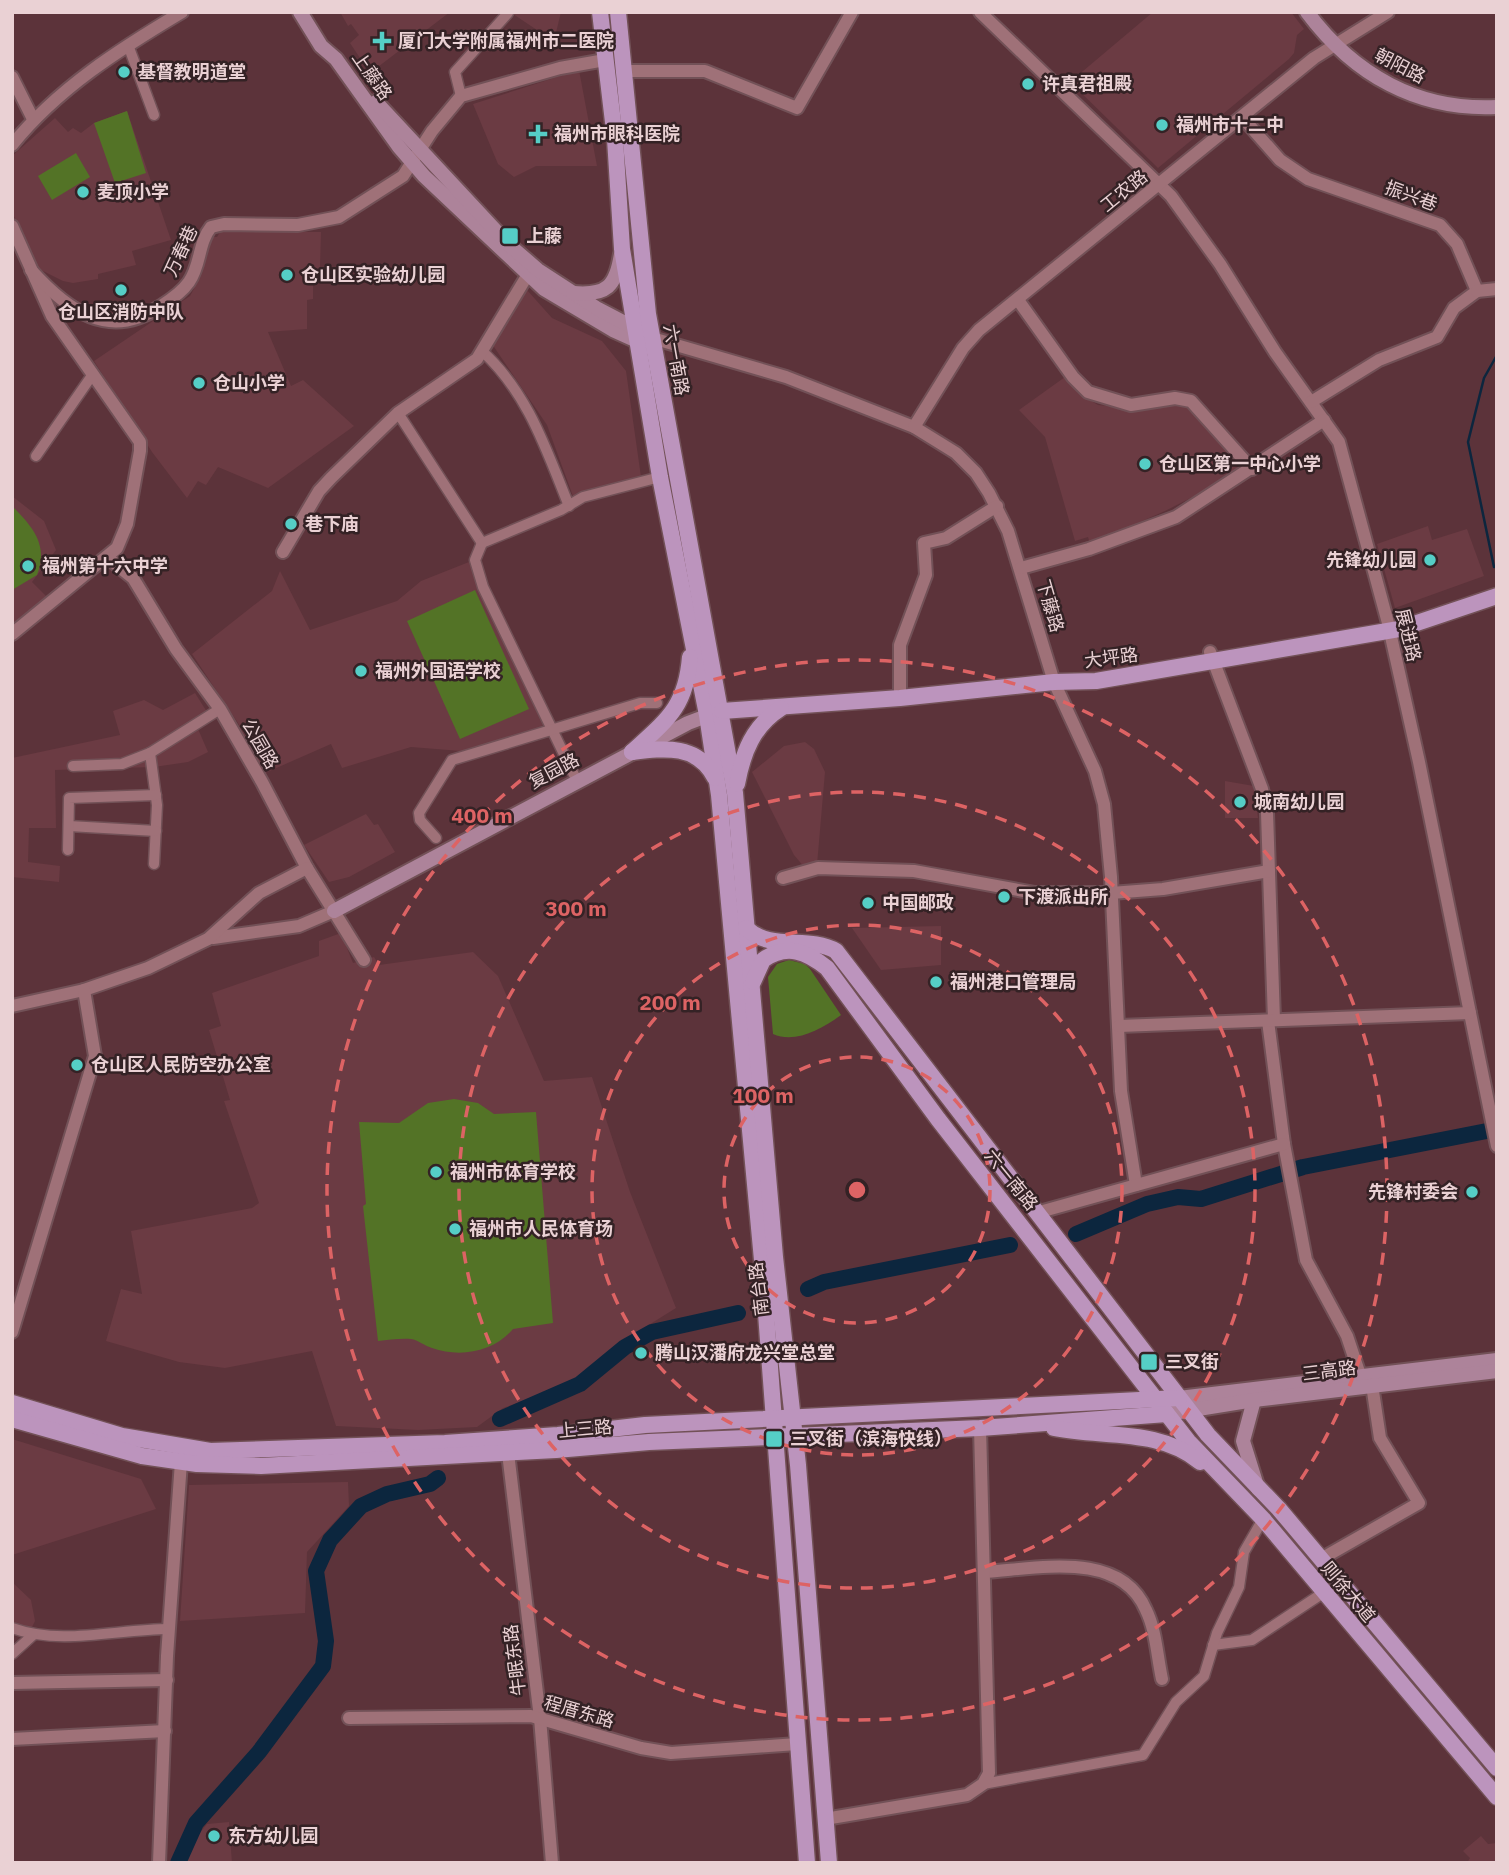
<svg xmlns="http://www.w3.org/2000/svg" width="1509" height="1875" font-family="'IBM Plex Sans','Noto Sans SC',sans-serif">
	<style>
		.built { fill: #6b3b43 }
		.green { fill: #537326 }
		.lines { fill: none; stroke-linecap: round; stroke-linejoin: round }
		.stream { stroke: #0c263e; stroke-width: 2.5 }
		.river { stroke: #0c263e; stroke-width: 16 }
		.minor-casing { stroke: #725157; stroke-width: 13 }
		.tertiary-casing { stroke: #725157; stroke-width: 16 }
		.secondary-casing { stroke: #725157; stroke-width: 18 }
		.primary-casing { stroke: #725157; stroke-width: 19 }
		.minor { stroke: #9f7178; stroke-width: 10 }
		.tertiary { stroke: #9f7178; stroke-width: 12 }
		.secondary { stroke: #ad839a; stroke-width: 14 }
		.primary { stroke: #bc94bd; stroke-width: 16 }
		.ring { fill: none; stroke: #dd6364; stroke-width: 3.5; stroke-dasharray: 12 9 }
		.poi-dot { fill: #55cec6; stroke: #342225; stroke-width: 2.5 }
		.labels { text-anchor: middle; stroke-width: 5; stroke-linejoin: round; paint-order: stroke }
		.poi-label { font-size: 18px; font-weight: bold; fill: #ead1d4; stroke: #342225; text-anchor: start }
		.street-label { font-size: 18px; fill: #ead1d4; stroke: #342225 }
		.centre { fill: #dd6364; stroke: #342225; stroke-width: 3.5 }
		.ring-label { font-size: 21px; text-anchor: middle; font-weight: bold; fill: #dd6364; stroke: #342225; stroke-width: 5; stroke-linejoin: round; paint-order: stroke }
	</style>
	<rect width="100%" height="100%" fill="#5c333a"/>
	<g class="built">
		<path d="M340,12H450L370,73L350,43L359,35L351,24L348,26Z"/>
		<path d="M510,12H561L554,41L534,28Z"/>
		<path d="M1153,12H1291L1304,29L1297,35L1294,53L1289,59L1158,168L1070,82Z"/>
		<path d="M579,70L597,166H536L514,177L498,164L473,104Z"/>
		<path d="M127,111L171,240L132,251L136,265L98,274V279L73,283L63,281L37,268L12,212V156L55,118L68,132L73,128L81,133L94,123Z"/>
		<path d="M220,232H321L320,267L313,285V299L307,300V329L268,332L291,386L303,380L354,426L268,488L218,467L206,485L198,481L187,498L152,452L94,361L190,296L202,274L210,237H217Z"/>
		<path d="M527,290L552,318L602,341L626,371L641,477L574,499L547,425L490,341L514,301Z"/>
		<path d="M1065,377L1078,393L1098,405L1142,410L1186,403L1225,445L1240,473L1165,511L1090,544L1088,537L1075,541L1045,437L1019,410Z"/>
		<path d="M12,496L44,521L56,550L32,582L48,598L12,627Z"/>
		<path d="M1428,526L1432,540L1467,529L1484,576L1395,608L1377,544Z"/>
		<path d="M469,562L543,723L542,731L494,746L461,751L411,747L342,768L331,744L265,773L238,723L192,654L272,591L280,571L310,630L397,601L421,581Z"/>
		<path d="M195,693L212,720L198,729L208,752L188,762L154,767L55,770L56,828H29L28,862L60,866L59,882L12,877V758L120,735L113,711L144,700L163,710Z"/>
		<path d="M805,742L814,749L825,772L817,865L805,868L794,855L752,772L784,746Z"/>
		<path d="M1225,781L1254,786L1258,818H1225Z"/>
		<path d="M366,814L374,825L378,824L395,852L349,877L329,882L304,845Z"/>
		<path d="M941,926V965L881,970L852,928Z"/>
		<path d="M341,933L353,963L374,957L379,965L473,952L498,976L544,1081L592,1077L630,1192L676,1308L623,1341L576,1381L503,1408L477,1427L418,1430L336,1426L312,1351L225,1368L179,1362L106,1341L121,1289L142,1294L131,1231L252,1208L259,1203L224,1101L230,1100L209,1030L221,1026L212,993L319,956V941Z"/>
		<path d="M12,1439L141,1479L156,1509L12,1555Z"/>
		<path d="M348,1482L349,1506L307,1552L305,1613L180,1621L189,1485Z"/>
		<path d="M12,1582L31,1600L35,1621L30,1631L12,1626Z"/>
		<path d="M229,1822L232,1863H184L189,1847L207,1824Z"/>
		<path d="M1481,1836L1488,1844L1497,1843V1863H1467L1470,1858L1463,1851Z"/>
	</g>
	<g class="green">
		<path d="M127,111L146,173L115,183L94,123Z"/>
		<path d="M76,153L90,177L52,200L38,176Z"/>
		<path d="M12,506C32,526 49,545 37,575L12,590Z"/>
		<path d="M475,590L529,709L460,739L407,621Z"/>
		<path d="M789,960L805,964L810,969L841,1015C822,1029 795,1044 773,1034L768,977L777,964Z"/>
		<path d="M454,1099L478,1103L494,1114L536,1112L553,1323L513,1329C494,1352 460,1358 432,1348C425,1346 418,1340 411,1339C401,1338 388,1340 378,1341L363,1206L366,1204L359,1122L399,1123L428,1103Z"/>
	</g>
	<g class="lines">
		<path class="stream" d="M1494,567L1468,442L1484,378L1497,355"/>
		<g class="river">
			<path d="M1076,1234L1147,1204L1178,1197L1201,1199L1303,1167L1497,1129"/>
			<path d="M808,1289L824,1282L1010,1245"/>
			<path d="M500,1419L580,1384L625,1347L652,1332L738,1313"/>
			<path d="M178,1863L196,1823L259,1752L323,1666L326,1641L316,1571L330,1540L361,1506L387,1494L430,1484L438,1478"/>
		</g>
		<g class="minor-casing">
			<g id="minor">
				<path d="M128,45L154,115"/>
				<path d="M461,96L455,72L508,13"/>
				<path d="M482,351C528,393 546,449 569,506"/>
				<path d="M398,413L482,543"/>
				<path d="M36,456L93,374"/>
				<path d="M482,543L475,560L483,587L577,781"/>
				<path d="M482,543L561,510L583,497L660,477"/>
				<path d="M150,753L157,805L154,864"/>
				<path d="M73,766L122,764L150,753L220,709"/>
				<path d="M69,826L156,831"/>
				<path d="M436,838L420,820L419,813L452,760L640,703H657"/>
				<path d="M68,850L69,798L156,795"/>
				<path d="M12,1628C62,1646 117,1629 169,1629"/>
				<path d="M1213,1645L1252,1640L1323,1593"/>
				<path d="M12,1654L33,1635"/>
				<path d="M983,1784L1143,1755L1176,1702L1204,1676L1217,1633L1239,1587L1244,1552L1263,1519"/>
			</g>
		</g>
		<g class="tertiary-casing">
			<g id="tertiary">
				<path d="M980,12L1171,196L1220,264L1275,352L1339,442L1388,623L1419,762L1497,1146"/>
				<path d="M624,71H705L797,108L852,12"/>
				<path d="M12,77L33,119"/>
				<path d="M1242,117L1280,160L1308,179L1440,225L1457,244L1477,291L1454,308L1437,337L1379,360L1311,402"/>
				<path d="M12,145C58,88 120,49 182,12"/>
				<path d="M12,226L52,316L140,442V451L127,524L117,548L12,634"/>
				<path d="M31,270C68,311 109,341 161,306C172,299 182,292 189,282C201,265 198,243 211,227L224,224L298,225L339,217L403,176L432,131L461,96L560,68L605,60"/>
				<path d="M1477,291L1497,289"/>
				<path d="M1018,300L1073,377L1088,392L1131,405L1175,398L1191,401L1252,469"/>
				<path d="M652,338L786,377L914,427L956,453L976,473L989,493L1008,531L1054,682L1095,771L1104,804L1111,877L1121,1091L1136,1185"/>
				<path d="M914,427L963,348L979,330L1314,58L1388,12"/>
				<path d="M283,552L319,491L331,478L398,413L477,359L527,276"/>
				<path d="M108,558L133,578L176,649L220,709L262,782L307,868L364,960"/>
				<path d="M1021,568L1089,549L1176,517L1324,420"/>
				<path d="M1210,652L1262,789L1267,813L1274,1020"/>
				<path d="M900,698V645L926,575L924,543L946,538L997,506"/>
				<path d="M783,878L818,868L914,871L1035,893H1111L1163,889L1269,871"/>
				<path d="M213,938L299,926L334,911"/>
				<path d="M12,1006L84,990L148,968L208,939L259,893L307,868"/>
				<path d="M1268,1021L1284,1144L1306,1260L1347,1336L1360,1375"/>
				<path d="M1119,1026L1470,1013"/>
				<path d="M1036,1213L1284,1144"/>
				<path d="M12,1332L95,1056L84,990"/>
				<path d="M508,1453L540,1718L552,1863"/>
				<path d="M1321,1559L1419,1503L1380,1438L1372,1385"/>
				<path d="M984,1572C1036,1569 1120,1549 1146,1610C1156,1630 1157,1656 1162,1679"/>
				<path d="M12,1683L167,1680"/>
				<path d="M349,1718L531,1716L641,1748L671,1753L797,1744"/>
				<path d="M12,1739L165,1731"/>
				<path d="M825,1819L967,1795L983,1784L989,1773L980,1428"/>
				<path d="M159,1863L167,1656L181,1462"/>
			</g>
		</g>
		<g class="secondary-casing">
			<g id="secondary">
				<path d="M300,12L321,46L336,59L399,147L424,176L544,289L613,330L644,344"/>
				<path d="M1307,12C1354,75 1418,111 1497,107"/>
				<path d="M376,102L508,244L538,270L598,309L642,332"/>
				<path d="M573,293C607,296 616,286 621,254"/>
				<path d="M334,911L688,723L717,712"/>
				<path d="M1179,1398L1497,1360"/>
				<path d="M1254,1400L1243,1441L1258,1489"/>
				<path d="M1167,1414L1254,1400L1497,1371"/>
			</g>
		</g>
		<g class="primary-casing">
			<g id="primary">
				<path d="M600,12L615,139L622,249L660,477L707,715L719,795L762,1260L807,1863"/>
				<path d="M618,12L648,314L735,793L775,1257L798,1465L829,1863"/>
				<path d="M722,711L900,698L1054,682L1096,681L1399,629L1497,596"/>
				<path d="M632,752C667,720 686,707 690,657"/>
				<path d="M632,752C665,748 698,744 715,778"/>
				<path d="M737,784C743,752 753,726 781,708"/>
				<path d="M746,928C771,952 808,935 836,951L1208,1435L1279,1509L1497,1768"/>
				<path d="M753,982L763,960C787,943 807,952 827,968L938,1119L1188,1441L1263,1519L1497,1797"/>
				<path d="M12,1403L122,1436L210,1451L445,1443L558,1435L645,1425L1179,1398"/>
				<path d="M12,1419L142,1456L197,1464L261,1466L556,1450L649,1442L980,1428L1167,1414"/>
				<path d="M1054,1428C1102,1438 1160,1428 1200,1462"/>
			</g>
		</g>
		<use href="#minor" class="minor"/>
		<use href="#tertiary" class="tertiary"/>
		<use href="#secondary" class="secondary"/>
		<use href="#primary" class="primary"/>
	</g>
	<g class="ring">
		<circle cx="857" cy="1190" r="133"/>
		<circle cx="857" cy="1190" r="265"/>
		<circle cx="857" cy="1190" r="398"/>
		<circle cx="857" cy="1190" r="530"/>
	</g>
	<g class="poi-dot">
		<path d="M378.5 30.5h7v7h7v7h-7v7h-7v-7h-7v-7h7z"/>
		<circle cx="124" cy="72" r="7"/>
		<circle cx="1028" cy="84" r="7"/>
		<circle cx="1162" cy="125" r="7"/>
		<path d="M534.5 123.5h7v7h7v7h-7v7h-7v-7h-7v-7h7z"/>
		<circle cx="83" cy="192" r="7"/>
		<rect x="501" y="227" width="18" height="18" rx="3.5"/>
		<circle cx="287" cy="275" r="7"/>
		<circle cx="121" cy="290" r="7"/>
		<circle cx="199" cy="383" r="7"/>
		<circle cx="1145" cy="464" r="7"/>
		<circle cx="291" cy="524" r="7"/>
		<circle cx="1430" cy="560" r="7"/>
		<circle cx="28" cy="566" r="7"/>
		<circle cx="361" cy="671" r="7"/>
		<circle cx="1240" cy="802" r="7"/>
		<circle cx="1004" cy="897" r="7"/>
		<circle cx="868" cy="903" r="7"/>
		<circle cx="936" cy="982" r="7"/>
		<circle cx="77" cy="1065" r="7"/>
		<circle cx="436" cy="1172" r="7"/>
		<circle cx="1472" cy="1192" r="7"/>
		<circle cx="455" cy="1229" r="7"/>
		<circle cx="641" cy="1353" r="7"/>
		<rect x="1140" y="1353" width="18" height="18" rx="3.5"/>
		<rect x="765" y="1430" width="18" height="18" rx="3.5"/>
		<circle cx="214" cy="1836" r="7"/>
	</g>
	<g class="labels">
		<g class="poi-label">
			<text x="398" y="47">厦门大学附属福州市二医院</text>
			<text x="138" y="78">基督教明道堂</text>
			<text x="1042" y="90">许真君祖殿</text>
			<text x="1176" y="131">福州市十二中</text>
			<text x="554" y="140">福州市眼科医院</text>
			<text x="97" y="198">麦顶小学</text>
			<text x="526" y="242">上藤</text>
			<text x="301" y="281">仓山区实验幼儿园</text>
			<text x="121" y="318" text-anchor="middle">仓山区消防中队</text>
			<text x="213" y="389">仓山小学</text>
			<text x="1159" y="470">仓山区第一中心小学</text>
			<text x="305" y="530">巷下庙</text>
			<text x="1416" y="566" text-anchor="end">先锋幼儿园</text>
			<text x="42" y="572">福州第十六中学</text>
			<text x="375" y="677">福州外国语学校</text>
			<text x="1254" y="808">城南幼儿园</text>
			<text x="1018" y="903">下渡派出所</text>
			<text x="882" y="909">中国邮政</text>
			<text x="950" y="988">福州港口管理局</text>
			<text x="91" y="1071">仓山区人民防空办公室</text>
			<text x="450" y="1178">福州市体育学校</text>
			<text x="1458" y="1198" text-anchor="end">先锋村委会</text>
			<text x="469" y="1235">福州市人民体育场</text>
			<text x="655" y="1359">腾山汉潘府龙兴堂总堂</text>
			<text x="1165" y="1368">三叉街</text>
			<text x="790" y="1445">三叉街（滨海快线）</text>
			<text x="228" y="1842">东方幼儿园</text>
		</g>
		<g class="street-label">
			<text transform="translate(1400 66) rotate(27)" y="6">朝阳路</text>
			<text transform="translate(372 76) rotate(55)" y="6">上藤路</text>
			<text transform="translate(1124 191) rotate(-39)" y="6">工农路</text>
			<text transform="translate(1411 196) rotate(20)" y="6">振兴巷</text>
			<text transform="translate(181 251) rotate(-65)" y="6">万春巷</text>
			<text transform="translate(676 360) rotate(80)" y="6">六一南路</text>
			<text transform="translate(1050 606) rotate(74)" y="6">下藤路</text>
			<text transform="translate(1408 635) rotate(76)" y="6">展进路</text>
			<text transform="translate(1111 658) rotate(-7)" y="6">大坪路</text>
			<text transform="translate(260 744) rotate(60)" y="6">公园路</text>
			<text transform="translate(554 771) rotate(-28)" y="6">复园路</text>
			<text transform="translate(1011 1180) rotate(51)" y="6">六一南路</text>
			<text transform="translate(759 1289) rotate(-97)" y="6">南台路</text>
			<text transform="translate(1329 1371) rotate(-7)" y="6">三高路</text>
			<text transform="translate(585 1429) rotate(-5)" y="6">上三路</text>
			<text transform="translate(1348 1592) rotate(50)" y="6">则徐大道</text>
			<text transform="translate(515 1660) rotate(-97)" y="6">牛眠东路</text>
			<text transform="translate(579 1712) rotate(16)" y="6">程厝东路</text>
		</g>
	</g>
	<circle cx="857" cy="1190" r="10" class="centre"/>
	<g class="ring-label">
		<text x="482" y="823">400 m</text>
		<text x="576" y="916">300 m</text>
		<text x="670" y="1010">200 m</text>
		<text x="763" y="1103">100 m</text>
	</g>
	<rect width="1509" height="1875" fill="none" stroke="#ead1d4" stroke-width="28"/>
</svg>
